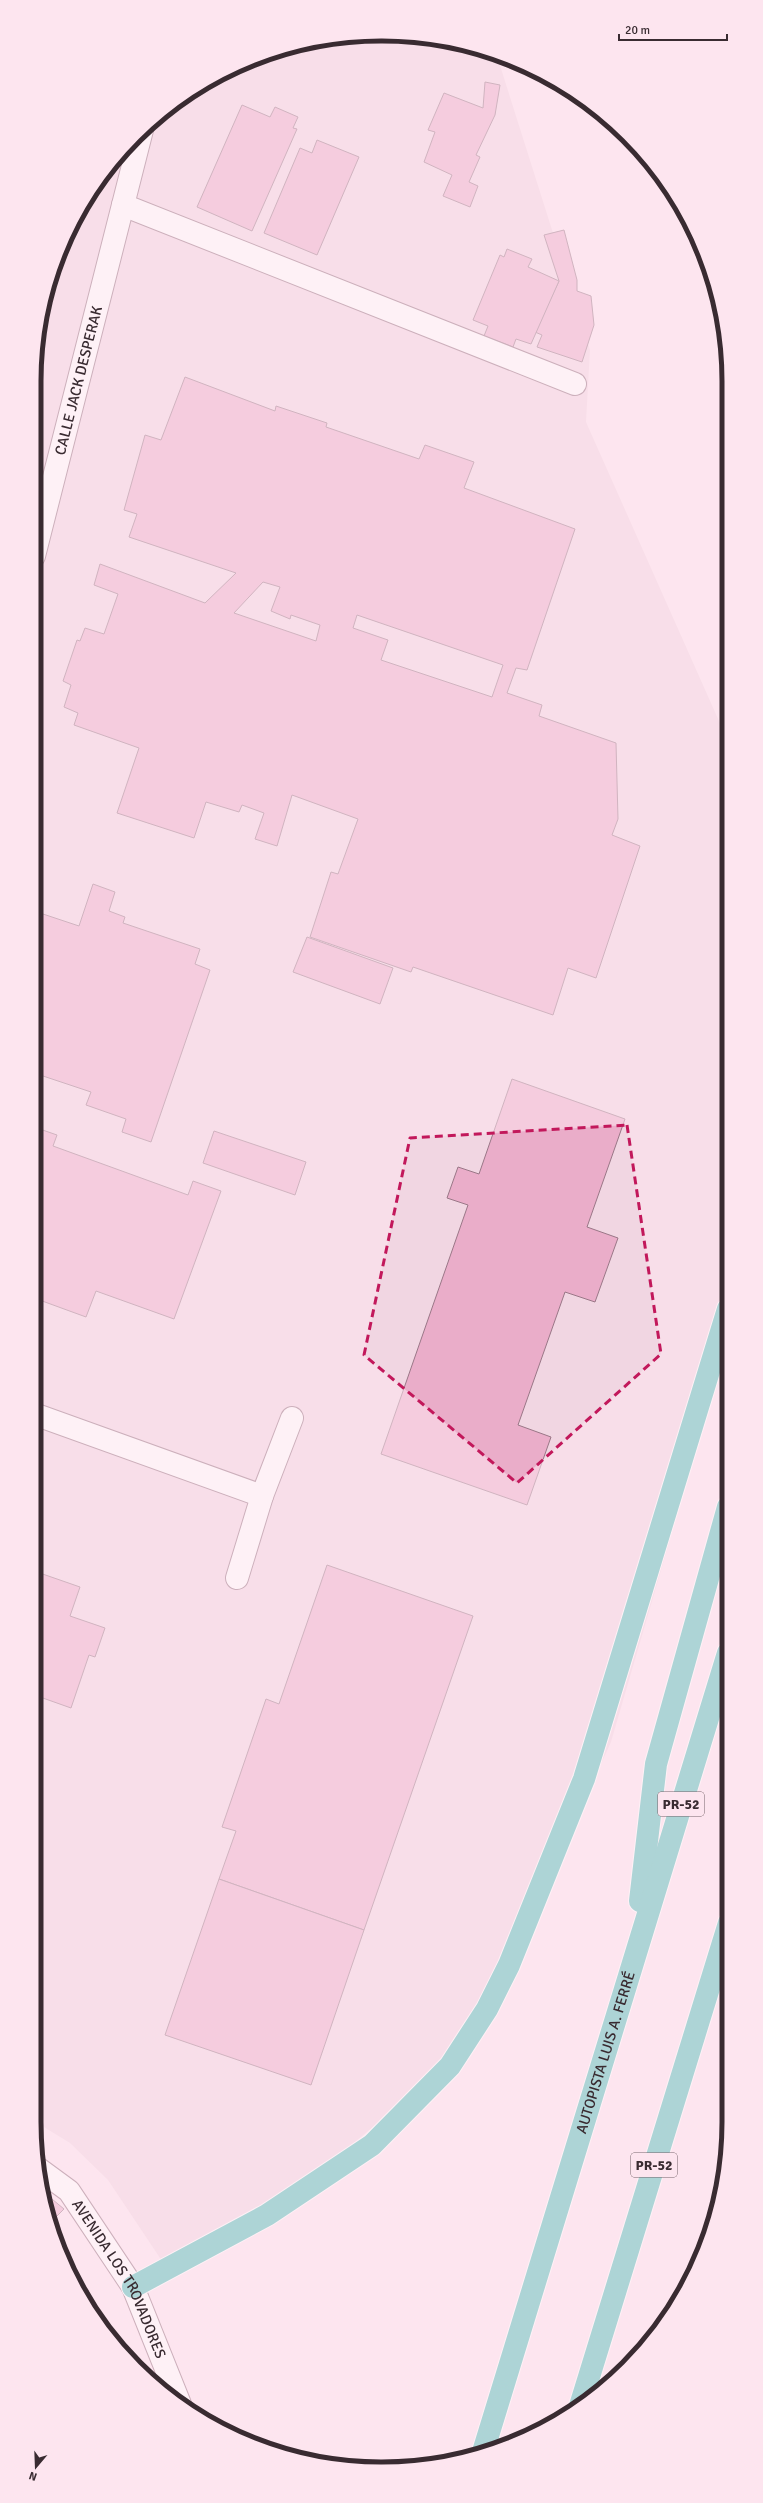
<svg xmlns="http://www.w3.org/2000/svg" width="763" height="2503" font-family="Signika,sans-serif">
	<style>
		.built { fill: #f1d6e2 }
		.building { fill: #eaadc9; stroke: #9a7787; fill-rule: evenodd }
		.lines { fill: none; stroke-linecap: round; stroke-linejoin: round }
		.minor-casing { stroke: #926f7e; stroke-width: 24 }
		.highway-casing { stroke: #fff; stroke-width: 24 }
		.minor { stroke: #fff; stroke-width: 22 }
		.highway { stroke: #4dbeb8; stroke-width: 22 }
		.marked { fill: none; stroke: #c2185b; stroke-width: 3; stroke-dasharray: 8 5; stroke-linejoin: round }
		.labels { text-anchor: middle; stroke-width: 3; stroke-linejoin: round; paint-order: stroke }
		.shield { fill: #fde5ef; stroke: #74636a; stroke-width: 1 }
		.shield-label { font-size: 14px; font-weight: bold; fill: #392b31 }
		.street-label { font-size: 15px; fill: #392b31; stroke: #fde5ef }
		.rim { fill: none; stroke: #392b31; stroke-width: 5 }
	</style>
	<rect width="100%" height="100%" fill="#fde5ef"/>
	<path class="built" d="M382,34L450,41L498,59L590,350L586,422L727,739L728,1340L611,1742L475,2042L296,2191L164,2264L108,2180L70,2143L34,2121V382L41,313L61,248L93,188L136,136L189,92L249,60L314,41Z"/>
	<g class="building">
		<path d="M485,82L500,85L495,115L476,155L480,157L469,182L478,186L470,207L443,196L452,175L424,162L435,132L428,130L444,93L483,108Z"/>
		<path d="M242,105L270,117L275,107L298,117L293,128L297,129L252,231L197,207Z"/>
		<path d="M317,140L359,157L317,255L264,233L300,148L312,153Z"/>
		<path d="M564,230L577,280V291L591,296L594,325L582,362L537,347L542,335L535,332L559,281L544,235Z"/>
		<path d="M507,249L532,259L528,267L559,281L531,344L516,339L513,347L484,336L488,326L473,320L500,255L504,257Z"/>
		<path d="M185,377L275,411L276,406L327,423L326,427L419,459L425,445L474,462L464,488L575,529L527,670L516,668L507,693L542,705L539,716L616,743L618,819L612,835L640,846L596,978L568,968L553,1015L413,967L411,972L310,937L331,872L338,874L358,819L292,795L277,846L255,839L264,813L242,805L239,812L206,802L194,838L117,813L139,748L74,725L78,713L64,707L71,685L63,681L77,640L80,641L85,628L104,634L118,594L94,585L100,564L205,603L236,573L129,537L137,514L124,510L145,435L161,440ZM263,582L280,587L271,611L290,619L291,615L320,625L316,641L234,613ZM357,615L503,665L492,697L381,660L388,640L353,628Z"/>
		<path d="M93,884L115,892L109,911L125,917L123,923L200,949L195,964L210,970L151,1142L122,1132L126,1119L86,1105L91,1092L34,1073V911L79,926Z"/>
		<path d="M307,937L393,968L380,1004L293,972Z"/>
		<path d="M512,1079L625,1119L587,1227L618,1238L595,1302L565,1292L518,1425L551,1437L527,1505L381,1454L468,1205L447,1198L458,1167L479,1174Z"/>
		<path d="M34,1127L57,1135L53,1146L188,1195L193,1181L221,1191L174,1319L96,1291L86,1317L34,1298Z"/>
		<path d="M214,1131L306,1162L295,1195L203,1163Z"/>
		<path d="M327,1565L473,1616L364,1930L219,1879L236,1831L222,1827L266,1699L279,1704Z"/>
		<path d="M34,1571L80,1587L70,1616L105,1628L95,1657L89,1655L71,1708L40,1697L35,1713Z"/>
		<path d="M219,1879L364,1930L311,2085L165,2035Z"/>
		<path d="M41,2190L64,2209L51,2222Z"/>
		<path d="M63,2259L89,2291L85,2294Z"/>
	</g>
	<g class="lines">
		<g class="minor-casing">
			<g id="minor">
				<path d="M123,205L575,384"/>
				<path id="s1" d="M34,556L142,130"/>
				<path d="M34,1414L262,1496"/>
				<path d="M237,1578L262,1496L292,1418"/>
				<path id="s2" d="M39,2169L69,2191L133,2287L180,2404"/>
			</g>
		</g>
		<g class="highway-casing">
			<g id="highway">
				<path d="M640,1901L656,1764L728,1507"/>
				<path d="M133,2287L267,2215L372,2145L450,2066L487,2009L509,1965L584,1779L728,1309"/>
				<path d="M580,2406L729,1923"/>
				<path id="s3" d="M483,2452L728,1653"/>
			</g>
		</g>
		<use href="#minor" class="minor"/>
		<use href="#highway" class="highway"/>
	</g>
	<path d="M0 0H763V2503H0ZM627,1125L661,1354L517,1483L364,1355L410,1138Z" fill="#fde5ef" fill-opacity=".55" fill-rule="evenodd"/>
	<path class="marked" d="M627,1125L661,1354L517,1483L364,1355L410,1138Z"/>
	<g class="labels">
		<g class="shield">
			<rect x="658" y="1792" width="46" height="24" rx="3"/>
			<rect x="631" y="2153" width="46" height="24" rx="3"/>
		</g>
		<g class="shield-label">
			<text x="681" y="1809">PR-52</text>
			<text x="654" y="2170">PR-52</text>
		</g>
		<g class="street-label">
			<text dy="5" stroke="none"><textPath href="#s1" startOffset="181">CALLE JACK DESPERAK</textPath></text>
			<text dy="5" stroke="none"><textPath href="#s3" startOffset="418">AUTOPISTA LUIS A. FERRÉ</textPath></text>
			<text dy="5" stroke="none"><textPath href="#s2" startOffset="139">AVENIDA LOS TROVADORES</textPath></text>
		</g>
	</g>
	<path d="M0 0H763V2503H0ZM381 41H382A340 340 0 0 1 722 381V2122A340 340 0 0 1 382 2462H381A340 340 0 0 1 41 2122V381A340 340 0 0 1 381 41Z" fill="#fde5ef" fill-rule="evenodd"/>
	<path class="rim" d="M381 41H382A340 340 0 0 1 722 381V2122A340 340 0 0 1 382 2462H381A340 340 0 0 1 41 2122V381A340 340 0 0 1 381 41Z"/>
	<g transform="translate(36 2467) rotate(199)" stroke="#fde5ef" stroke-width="3" paint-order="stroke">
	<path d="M0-3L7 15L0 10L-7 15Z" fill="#392b31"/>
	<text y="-6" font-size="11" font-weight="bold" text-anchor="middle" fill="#392b31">N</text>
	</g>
	<path d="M619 34v6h108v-6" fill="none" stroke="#392b31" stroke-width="2"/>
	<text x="625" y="34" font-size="12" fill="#392b31" stroke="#fde5ef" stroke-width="3" paint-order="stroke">20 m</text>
</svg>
